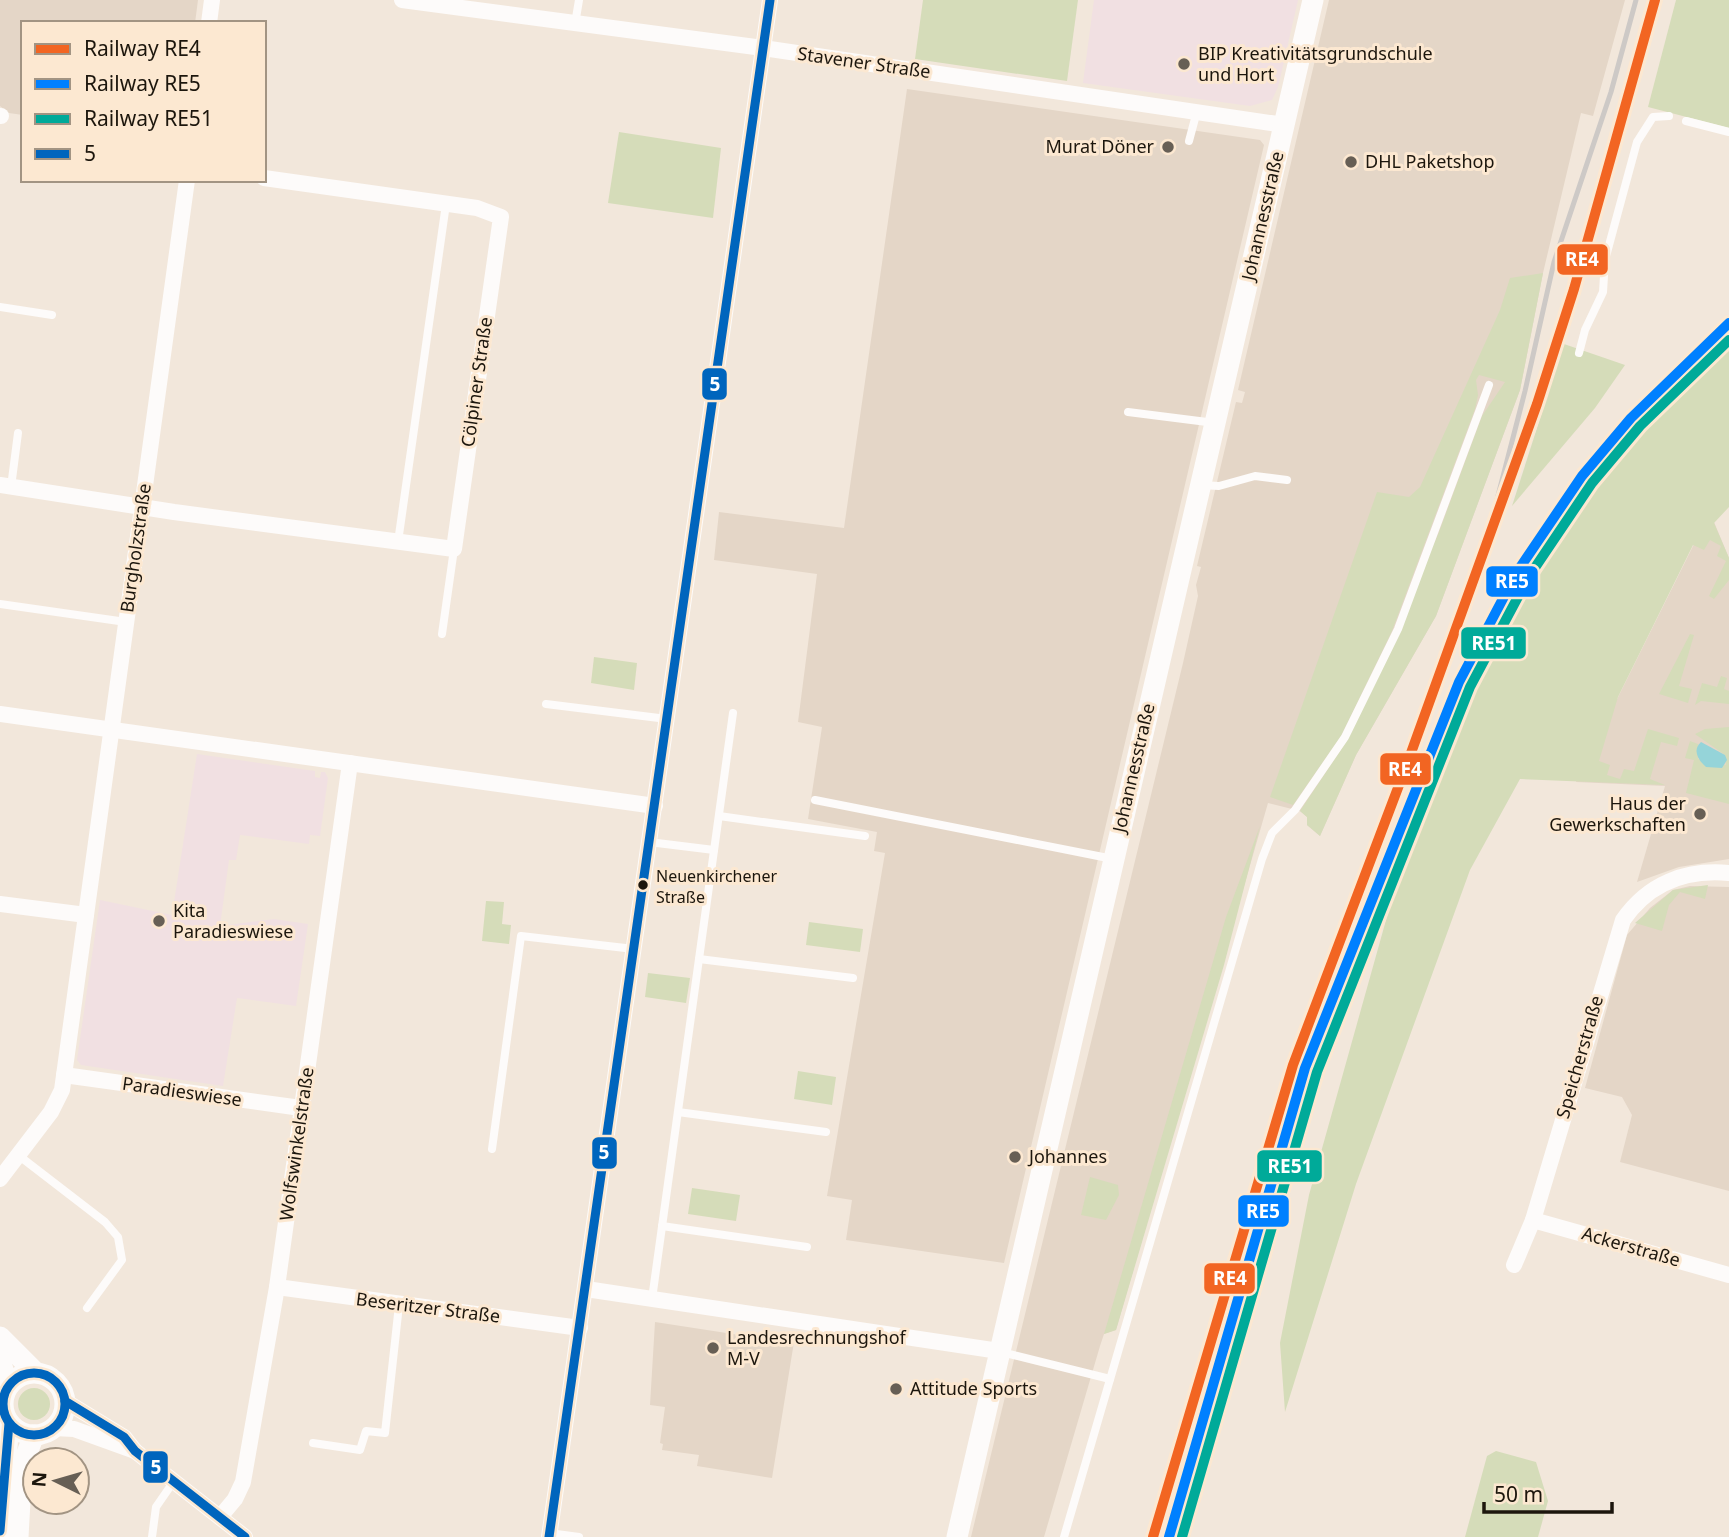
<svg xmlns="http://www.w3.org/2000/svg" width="1729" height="1537" font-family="'Noto Sans',sans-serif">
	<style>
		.commercial { fill: #e4d6c7 }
		.education { fill: #f1e0e2 }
		.green { fill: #d5dcb9 }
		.water { fill: #95d4d9 }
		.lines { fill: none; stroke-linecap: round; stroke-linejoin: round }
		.service { stroke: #fdfbfa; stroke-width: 8 }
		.minor { stroke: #fdfbfa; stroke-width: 16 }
		.secondary { stroke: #fdfbfa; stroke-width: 21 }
		.rail { stroke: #cdc9c6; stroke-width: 5 }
		.bus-1-casing { stroke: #fce8d1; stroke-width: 14 }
		.bus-1 { stroke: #0065bd; stroke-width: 9 }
		.rail-1-casing { stroke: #fce8d1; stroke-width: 16 }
		.rail-2-casing { stroke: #fce8d1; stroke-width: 16 }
		.rail-3-casing { stroke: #fce8d1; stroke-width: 16 }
		.rail-1 { stroke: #f26522; stroke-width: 10 }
		.rail-2 { stroke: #0080ff; stroke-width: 10 }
		.rail-3 { stroke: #0a9; stroke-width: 10 }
		.poi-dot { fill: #675f55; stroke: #fce8d1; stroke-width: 2.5 }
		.bus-dot { fill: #1c160d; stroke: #fce8d1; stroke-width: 2.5 }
		.labels { text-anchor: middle; stroke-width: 6; stroke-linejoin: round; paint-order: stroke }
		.bus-label { font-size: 16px; fill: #1c160d; stroke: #fce8d1; text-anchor: start }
		.poi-label { font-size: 18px; fill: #1c160d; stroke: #fce8d1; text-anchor: start }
		.street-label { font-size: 18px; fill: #1c160d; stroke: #fce8d1 }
		.line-badge { stroke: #fce8d1; stroke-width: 2.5 }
		.badge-label { font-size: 19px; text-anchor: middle; font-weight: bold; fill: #fff }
	</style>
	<rect width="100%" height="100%" fill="#f2e7db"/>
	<g class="commercial">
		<path d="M0,0H198L195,23H23V115L9,113L0,106Z"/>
		<path d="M1329,0H1625L1593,116L1581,113L1543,273L1520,390L1436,616L1356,755L1320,836L1307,825V817L1300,811L1268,803L1116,1330L1104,1334L1100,1346L1044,1537H971L1183,663L1198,596L1196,585L1201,567L1197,566L1236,402L1242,403L1245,392L1238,390Z"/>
		<path d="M907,89L1260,140L1264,145L1004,1263L846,1240L852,1200L827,1196L885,853L874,851L877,832L808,819L822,727L798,722L817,574L714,560L719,512L844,528Z"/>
		<path d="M1714,522L1729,558V859L1679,867L1637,882L1665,786L1576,782L1694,544Z"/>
		<path d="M1690,886L1729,887V1191L1620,1162L1632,1115L1622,1097L1585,1088L1627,935L1650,908L1673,890Z"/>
		<path d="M655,1322L746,1336V1338L794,1342L772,1478L697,1466L699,1455L662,1450L663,1444L660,1443L665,1407L650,1405Z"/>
	</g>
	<g class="education">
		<path d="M1094,0H1298L1278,87L1272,100L1250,106L1083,83Z"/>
		<path d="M197,754L315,771V777L320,778L321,772H325L328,778L320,836L310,835L309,844L240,835L236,860H229L220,926L274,919L308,924L296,1006L237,998L223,1086L81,1065L77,1060L100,900L172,915Z"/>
	</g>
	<g class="green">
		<path d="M923,0H1078L1067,81L915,59Z"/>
		<path d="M1676,0H1729V128L1648,107Z"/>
		<path d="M619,132L721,148L713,218L608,203Z"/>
		<path d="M1543,273L1520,390L1436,616L1356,755L1320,836L1307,825V817L1300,811L1348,739L1439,532L1482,416L1505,382L1479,375L1476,380L1478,395L1475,409L1392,631L1341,736L1293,805L1270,797L1377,492L1409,497L1420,487L1500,310L1510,278Z"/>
		<path d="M1564,344L1625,365L1595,408L1512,506Z"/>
		<path d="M1729,346V507L1714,523L1729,558V580L1714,599L1709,596L1726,561L1717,556L1721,546L1710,540L1704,550L1693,545L1618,697L1599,761L1610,765L1607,775L1620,779L1624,769L1634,771L1648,729L1679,738L1677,746L1661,742L1650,779L1665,785L1520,779L1470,870L1356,1184L1285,1412L1280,1343L1309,1195L1388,913L1487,662L1541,564L1588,496L1675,396Z"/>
		<path d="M1690,634L1694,635L1679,686L1692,689L1688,703L1659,694Z"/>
		<path d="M594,657L637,663L634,690L591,683Z"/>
		<path d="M1721,676L1727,678L1724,689L1729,691V704L1701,701L1695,705L1702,683L1717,687Z"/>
		<path d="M1729,727V804L1686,793L1694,760L1685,758L1690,741L1698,744V759L1726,765L1725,755L1695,734L1705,729Z"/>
		<path d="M1260,826L1224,965L1116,1330L1104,1334L1226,917Z"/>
		<path d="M1708,885L1705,899L1680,892L1669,905L1662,931L1635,923L1673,890Z"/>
		<path d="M486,901L504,902L502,924L511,925L509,944L482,941Z"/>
		<path d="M809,922L863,929L860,952L806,945Z"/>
		<path d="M648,973L690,978L686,1003L645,997Z"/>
		<path d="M798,1071L836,1077L832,1105L794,1099Z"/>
		<path d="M1090,1177L1118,1185L1119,1195L1106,1220L1081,1215Z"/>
		<path d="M692,1188L740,1195L736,1221L688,1214Z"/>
		<circle cx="34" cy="1404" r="16"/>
		<path d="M1496,1451L1536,1462L1548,1501L1538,1537H1465L1487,1456Z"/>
	</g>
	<path class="water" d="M1701,742L1725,755L1727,760L1722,768L1706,767C1698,760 1692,750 1701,742Z"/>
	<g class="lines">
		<g class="service">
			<path d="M575,24L579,0"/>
			<path d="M1686,121L1729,132"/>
			<path d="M1189,141L1197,111"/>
			<path d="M0,307L52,315"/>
			<path d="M1579,353L1585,330L1603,292L1605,260L1637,142L1653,117L1669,116"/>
			<path d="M1128,412L1215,423"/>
			<path d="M1201,485L1219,486L1255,476L1287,480"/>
			<path d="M11,487L18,433"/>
			<path d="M398,542L446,204"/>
			<path d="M0,604L126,622"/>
			<path d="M442,634L454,549"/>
			<path d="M546,704L667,719"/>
			<path d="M815,800L1113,859"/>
			<path d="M719,816L865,836"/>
			<path d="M649,842L714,850"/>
			<path d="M699,959L853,978"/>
			<path d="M678,1112L826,1132"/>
			<path d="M492,1149L521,936L634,949"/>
			<path d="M18,1155L105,1222L118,1237L122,1260L87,1308"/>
			<path d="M662,1226L807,1247"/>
			<path d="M652,1299L733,713"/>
			<path d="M1001,1352L1110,1379"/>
			<path d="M313,1443L360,1450L366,1431L385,1433L399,1305"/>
			<path d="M549,1533L579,1537"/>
			<path d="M152,1537L156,1507L174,1481"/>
			<path d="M1064,1537L1262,859L1272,833L1295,810L1345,737L1398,629L1489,385"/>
		</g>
		<g class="minor">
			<path d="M402,0L763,48L1284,125"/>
			<path d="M209,23L212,0"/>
			<path d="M0,116H1"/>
			<path d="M0,485L174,512L454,549L501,217L477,208L264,178"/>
			<path d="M0,714L655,806"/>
			<path d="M0,904L86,915"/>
			<path d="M64,1075L301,1108"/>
			<path d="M0,1179L51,1112L62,1090L187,180"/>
			<path d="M1533,1220L1729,1275"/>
			<path d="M1514,1265L1533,1220L1623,920C1648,884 1685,869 1729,873"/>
			<path d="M277,1287L580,1328"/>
			<path d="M586,1289L999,1351"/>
			<path d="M65,1401L124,1437L135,1451L245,1537"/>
			<path d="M54,1428L74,1429L135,1451"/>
			<path d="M220,1517L235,1499L243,1482L277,1287L350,763"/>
			<path d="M549,1537L770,0"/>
		</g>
		<g class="secondary">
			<path d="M0,1337L35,1372"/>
			<path d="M0,1360L8,1386"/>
			<circle cx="34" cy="1404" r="31"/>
			<path d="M0,1531L9,1423"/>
			<path d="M18,1537L22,1466L34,1435"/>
			<path d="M957,1537L1313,0"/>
		</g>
		<path class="rail" d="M1484,550L1525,391L1554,262L1611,92L1636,0"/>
		<g class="bus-1-casing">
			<g id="bus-1">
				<circle cx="34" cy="1404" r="31"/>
				<path d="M65,1401L124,1437L135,1451L245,1537"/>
				<path d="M0,1531L9,1423"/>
				<path d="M549,1537L770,0"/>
			</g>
		</g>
		<use href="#bus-1" class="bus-1"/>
		<g class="rail-1-casing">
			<path id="rail-1" d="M1153,1537L1293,1065L1407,764L1537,404L1574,289L1655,0"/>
		</g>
		<g class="rail-2-casing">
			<path id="rail-2" d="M1169,1537L1305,1068L1459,682L1517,572L1582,476L1631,418L1729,323"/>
		</g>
		<g class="rail-3-casing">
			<path id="rail-3" d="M1182,1537L1317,1072L1470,687L1528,578L1592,483L1640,426L1729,340"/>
		</g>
		<use href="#rail-1" class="rail-1"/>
		<use href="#rail-2" class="rail-2"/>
		<use href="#rail-3" class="rail-3"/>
	</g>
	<g class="poi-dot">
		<circle cx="1184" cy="64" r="7"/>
		<circle cx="1168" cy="147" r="7"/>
		<circle cx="1351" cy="162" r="7"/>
		<circle cx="1700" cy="814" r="7"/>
		<circle cx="159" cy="921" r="7"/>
		<circle cx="1015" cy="1157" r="7"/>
		<circle cx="713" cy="1348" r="7"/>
		<circle cx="896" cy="1389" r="7"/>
	</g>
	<circle class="bus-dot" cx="643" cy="885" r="6"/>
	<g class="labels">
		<g class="bus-label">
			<text x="656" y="882">Neuenkirchener<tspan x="656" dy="21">Straße</tspan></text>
		</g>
		<g class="poi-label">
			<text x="1198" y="60">BIP Kreativitätsgrundschule<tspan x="1198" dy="21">und Hort</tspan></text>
			<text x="1154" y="153" text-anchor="end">Murat Döner</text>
			<text x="1365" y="168">DHL Paketshop</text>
			<text x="1686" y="810" text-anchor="end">Haus der<tspan x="1686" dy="21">Gewerkschaften</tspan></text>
			<text x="173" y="917">Kita<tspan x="173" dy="21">Paradieswiese</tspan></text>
			<text x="1029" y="1163">Johannes</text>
			<text x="727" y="1344">Landesrechnungshof<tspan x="727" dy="21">M-V</tspan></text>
			<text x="910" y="1395">Attitude Sports</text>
		</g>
		<g class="street-label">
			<text transform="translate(864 63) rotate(8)" y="6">Stavener Straße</text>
			<text transform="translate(1263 216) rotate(-77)" y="6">Johannesstraße</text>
			<text transform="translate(477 382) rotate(-82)" y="6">Cölpiner Straße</text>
			<text transform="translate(136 548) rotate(-82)" y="6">Burgholzstraße</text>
			<text transform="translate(1134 768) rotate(-77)" y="6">Johannesstraße</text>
			<text transform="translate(1580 1057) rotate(-74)" y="6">Speicherstraße</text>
			<text transform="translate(182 1092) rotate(8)" y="6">Paradieswiese</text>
			<text transform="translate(297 1144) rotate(-82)" y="6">Wolfswinkelstraße</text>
			<text transform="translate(1631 1247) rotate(16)" y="6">Ackerstraße</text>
			<text transform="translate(428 1308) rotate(7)" y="6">Beseritzer Straße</text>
		</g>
	</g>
	<g class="line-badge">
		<rect x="1556" y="243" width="53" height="33" rx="7" fill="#f26522"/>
		<rect x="701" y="367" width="27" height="34" rx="7" fill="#0065bd"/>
		<rect x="1485" y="565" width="54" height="33" rx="7" fill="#0080ff"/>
		<rect x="1460" y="626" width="67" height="34" rx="7" fill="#0a9"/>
		<rect x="1379" y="752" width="53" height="34" rx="7" fill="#f26522"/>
		<rect x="591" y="1136" width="27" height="34" rx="7" fill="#0065bd"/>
		<rect x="1256" y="1149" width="67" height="34" rx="7" fill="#0a9"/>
		<rect x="1237" y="1194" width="53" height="34" rx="7" fill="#0080ff"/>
		<rect x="1203" y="1262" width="53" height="33" rx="7" fill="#f26522"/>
		<rect x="142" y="1450" width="27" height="34" rx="7" fill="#0065bd"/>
	</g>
	<g class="badge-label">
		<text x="1582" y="266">RE4</text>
		<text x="715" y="391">5</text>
		<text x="1512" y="588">RE5</text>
		<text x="1494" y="650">RE51</text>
		<text x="1405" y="776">RE4</text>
		<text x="604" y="1159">5</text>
		<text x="1290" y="1173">RE51</text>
		<text x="1263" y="1218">RE5</text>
		<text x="1230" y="1285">RE4</text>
		<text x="156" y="1474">5</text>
	</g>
	<rect x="21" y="21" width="245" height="161" fill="#fce8d1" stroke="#a29483" stroke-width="2"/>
	<rect x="35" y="44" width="35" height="10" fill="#f26522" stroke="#a29483" stroke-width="2"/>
	<text x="84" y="56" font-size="21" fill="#1c160d">Railway RE4</text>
	<rect x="35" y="79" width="35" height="10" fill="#0080ff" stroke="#a29483" stroke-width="2"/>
	<text x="84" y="91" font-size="21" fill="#1c160d">Railway RE5</text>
	<rect x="35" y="114" width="35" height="10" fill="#00aa99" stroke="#a29483" stroke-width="2"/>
	<text x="84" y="126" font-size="21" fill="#1c160d">Railway RE51</text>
	<rect x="35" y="149" width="35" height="10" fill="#0065bd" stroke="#a29483" stroke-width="2"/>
	<text x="84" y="161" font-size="21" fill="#1c160d">5</text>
	<g transform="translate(56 1481) rotate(275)"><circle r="33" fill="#fce8d1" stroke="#a29483" stroke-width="2"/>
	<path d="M0-5L12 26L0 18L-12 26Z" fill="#675f55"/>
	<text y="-10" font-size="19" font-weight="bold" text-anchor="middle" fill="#1c160d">N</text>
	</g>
	<path d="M1484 1502v10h128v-10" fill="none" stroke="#1c160d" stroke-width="3.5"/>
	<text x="1494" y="1502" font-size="21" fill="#1c160d" stroke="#fce8d1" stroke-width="5" paint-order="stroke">50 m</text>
</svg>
